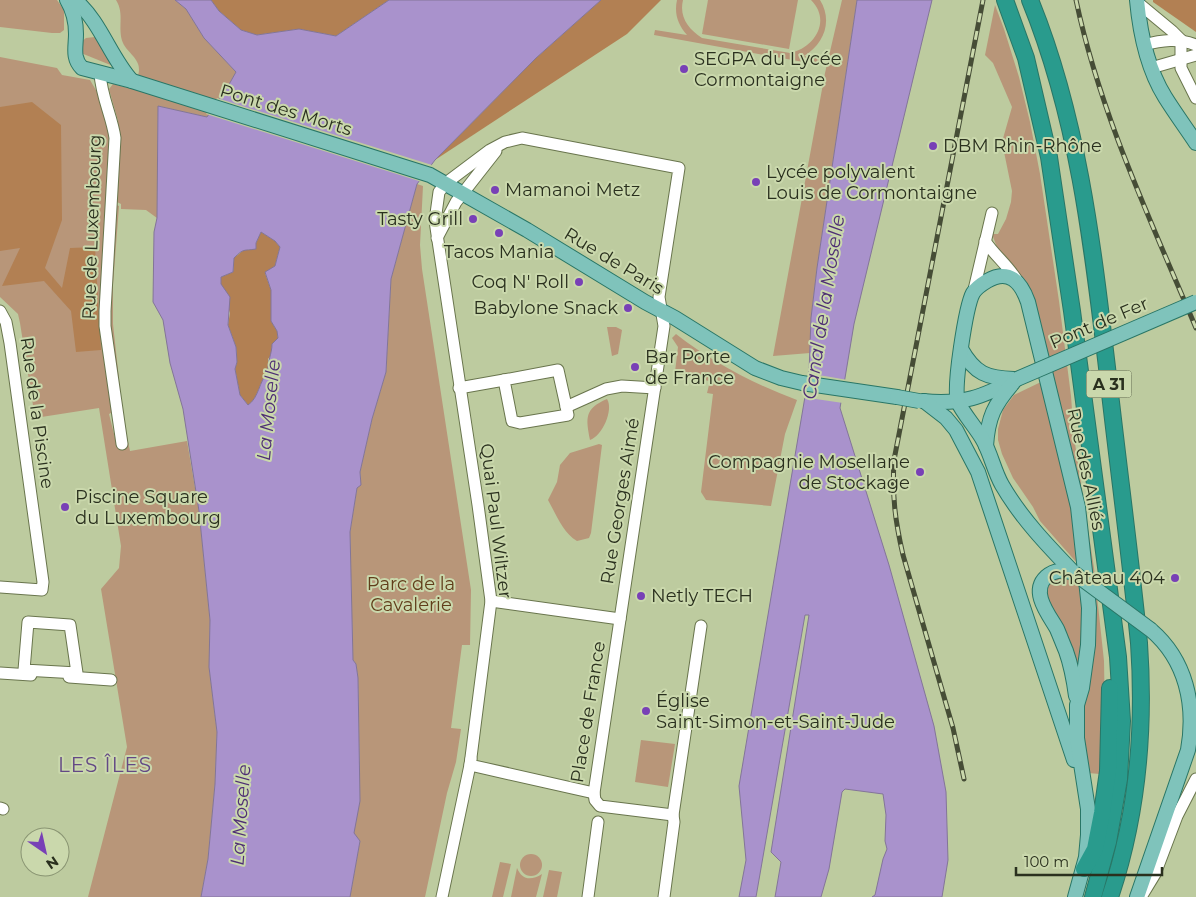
<svg xmlns="http://www.w3.org/2000/svg" width="1196" height="897" font-family="Montserrat,sans-serif">
	<style>
		.green { fill: #b89679 }
		.forest { fill: #b28053 }
		.water { fill: #a992cc; stroke: #837598; fill-rule: evenodd }
		.pier { fill: #bdcb9f }
		.lines { fill: none; stroke-linecap: round; stroke-linejoin: round }
		.minor-casing { stroke: #69754d; stroke-width: 13 }
		.major-casing { stroke: #297666; stroke-width: 16 }
		.highway-casing { stroke: #297666; stroke-width: 18 }
		.minor { stroke: #fff; stroke-width: 11 }
		.major { stroke: #7fc3bb; stroke-width: 14 }
		.highway { stroke: #299b8d; stroke-width: 16 }
		.rail-casing { stroke: #464d36; stroke-width: 5 }
		.rail { stroke: #cad8ac; stroke-width: 3; stroke-dasharray: 9; stroke-linecap: butt }
		.major-bridge-casing { stroke: #297666; stroke-width: 16; stroke-linecap: butt }
		.major-bridge { stroke: #7fc3bb; stroke-width: 14 }
		.poi-dot { fill: #7840b6; stroke: #cad8ac; stroke-width: 2 }
		.labels { text-anchor: middle; stroke-width: 4; stroke-linejoin: round; paint-order: stroke }
		.shield { fill: #cad8ac; stroke: #5a6249; stroke-width: 1 }
		.shield-label { font-size: 16px; font-weight: bold; fill: #2a301e }
		.poi-label { font-size: 18px; fill: #2a301e; stroke: #cad8ac; text-anchor: start }
		.street-label { font-size: 18px; fill: #2a301e; stroke: #cad8ac }
		.park-label { font-size: 18px; fill: #613d1a; stroke: #cad8ac }
		.water-label { font-size: 19px; font-style: italic; fill: #4e2e74; stroke: #cad8ac }
		.quarter-label { font-size: 20px; letter-spacing: 1px; fill: #634885; stroke: #cad8ac }
	</style>
	<rect width="100%" height="100%" fill="#bdcb9f"/>
	<g class="green">
		<path d="M0,0H57L64,10V30L60,33H52L0,27Z"/>
		<path d="M116,0H175L186,9L204,38L236,72L227,88L207,117L158,106L157,218L146,210L121,209V204L115,201L118,121L109,89L113,84L132,89C134,84 139,76 139,70C140,59 127,52 123,43C117,28 125,14 116,0Z"/>
		<path d="M677,0H683C679,17 688,29 702,38L790,53C814,48 832,21 811,0H820C833,21 824,44 804,56L821,59L820,65L654,35L655,30L687,35C678,25 674,14 677,0Z"/>
		<path d="M708,0H798L789,49L702,34Z"/>
		<path d="M842,0H857L817,268L811,318L810,353L773,356L825,73Z"/>
		<path d="M995,5L1004,29L1019,77L1030,122L1040,174L1059,301L1071,396L1074,437L1094,568L1104,661L1105,720L1100,774L1088,773L1082,723L1092,630L1051,380L1029,287L998,250L992,234H998L1006,219L1011,202L1012,191L1002,142L1012,107L993,63L985,55Z"/>
		<path d="M95,37L100,40L113,66L81,53V42L86,38Z"/>
		<path d="M0,57L57,68L62,75L90,80L110,114L112,203L119,206L113,285V324L122,407L109,414L116,442V439L127,437L130,451L187,441L199,511L210,620L209,667L217,732L215,784L208,859L201,897H88L127,747L101,589L119,568L121,546L99,408L35,418L20,323L18,314L0,297Z"/>
		<path d="M417,184L423,186L420,245L422,269L471,590L470,645H462L451,728L461,729L456,762L447,793L425,897H350L360,841L353,833L360,801L358,678L356,664L353,660L350,532L357,488L361,479L360,472L372,419L386,372L391,279Z"/>
		<path d="M607,327H616L622,330L618,354L612,356Z"/>
		<path d="M676,334C712,362 754,384 797,400L785,434L771,506L706,500L701,492L713,394L707,393L710,381L697,379L690,374L675,372L678,347L672,338Z"/>
		<path d="M1043,381L1073,510L1077,563L1040,521L1033,507L1013,478L1002,454L998,440V429L1003,410L1014,395Z"/>
		<path d="M607,399C614,410 602,436 590,440C586,418 584,409 607,399Z"/>
		<path d="M599,444L602,445L591,533L589,538L577,541C563,533 556,514 548,500L557,482L560,465L570,453Z"/>
		<path d="M1062,577L1068,579L1083,589L1082,659L1078,687C1074,666 1071,646 1063,627C1059,618 1048,603 1047,596C1045,585 1054,579 1062,577Z"/>
		<path d="M641,740L675,744L668,787L635,782Z"/>
		<circle cx="531" cy="865" r="11"/>
		<path d="M500,862L511,864L503,897H492Z"/>
		<path d="M517,868C522,880 531,881 542,874L536,897H511Z"/>
		<path d="M549,870L562,872L557,897H543Z"/>
	</g>
	<g class="forest">
		<path d="M211,0H389L336,36L299,29L257,35L241,30L219,11Z"/>
		<path d="M601,0H661L627,34L435,160L536,58Z"/>
		<path d="M1153,0H1196V32L1153,2Z"/>
		<path d="M32,102L61,125L62,220L45,268L62,288L70,248L95,247L101,350L76,352L71,311L44,281L2,286L20,248L0,251V107Z"/>
		<path d="M261,232L275,241L280,247L275,266L265,273L271,290V321L277,331L278,338L272,344V354L268,359V372C259,381 259,398 248,405L240,395L235,369L237,362L236,347L228,325L230,313L221,284V277L233,272L234,258L245,249L250,250L256,243Z"/>
	</g>
	<g class="water">
		<path d="M175,0H211L219,11L241,30L257,35L299,29L336,36L389,0H601L536,58L435,160L417,184L391,279L386,372L372,419L360,472L361,485L357,488L350,532L353,660L356,664L358,678L360,801L354,833L360,841L350,897H201L208,859L215,784L217,732L209,667L210,620L199,511L183,409L170,363L163,320L153,302L154,232L157,218L158,106L207,117L227,88L236,72L204,38L186,9ZM261,232L275,241L280,247L275,266L265,272L271,290V321L277,331L278,338L272,344C272,354 267,362 268,372C259,381 259,398 248,405L240,395L235,369L237,362L236,347L228,325L230,297L221,284V277L233,272L234,258C244,248 243,251 256,249V243Z"/>
		<path d="M857,0H932L854,324L840,408L889,565L934,726L946,792L948,860L942,897H872L875,895L883,859L887,849L885,841L886,815L883,794L845,789L842,792L829,869L821,897H775L781,862L771,852L809,615H805L756,897H739L746,860L739,786L809,373L811,318L817,268Z"/>
	</g>
	<g class="pier">
		<path d="M217,98L432,165L422,182L206,114Z"/>
		<path d="M807,373L848,380L843,403L802,397Z"/>
	</g>
	<g class="lines">
		<g class="minor-casing">
			<g id="minor">
				<path d="M1137,2L1172,31L1181,40"/>
				<path d="M1181,40V68L1196,98"/>
				<path d="M1144,45C1162,40 1178,38 1196,45"/>
				<path d="M1151,68L1196,55"/>
				<path d="M100,73C101,96 112,116 115,138L105,311V326L122,444"/>
				<path d="M437,238L456,202L496,151"/>
				<path d="M985,241C995,256 1009,266 1018,282"/>
				<path d="M973,294L992,213"/>
				<path d="M0,311L6,322L10,343L43,582L42,590L0,587"/>
				<path d="M558,370L568,415L520,423L512,421L504,380Z"/>
				<path d="M459,388L504,380"/>
				<path d="M566,407L606,389L622,386L655,388"/>
				<path d="M491,601L620,619"/>
				<path d="M28,622L70,625L77,673L24,670Z"/>
				<path d="M0,673L31,675"/>
				<path d="M69,677L111,680"/>
				<path d="M471,759L470,765L594,793"/>
				<path d="M0,808L3,809"/>
				<path d="M442,897L470,765L491,601L478,505L435,221L439,192L446,183L490,150L505,142L522,138L679,168L659,297L664,326L594,793L595,800L600,806L673,815"/>
				<path d="M588,897L598,822"/>
				<path d="M664,897L674,822L673,815L701,626"/>
				<path d="M1141,897L1155,874L1177,816L1196,779"/>
			</g>
		</g>
		<g class="major-casing">
			<g id="major">
				<path d="M67,0C73,10 76,23 76,34C76,47 72,58 82,68L132,81L430,175L527,230L645,302L675,318L755,368L781,378L802,383L897,397"/>
				<path d="M75,0C101,22 110,57 132,81"/>
				<path d="M1137,0C1140,33 1147,68 1165,97C1175,113 1186,128 1196,143"/>
				<path d="M961,349C975,374 987,378 1014,379"/>
				<path d="M923,401C963,405 982,397 1017,379"/>
				<path d="M924,401L946,418L956,430L978,472L1074,760"/>
				<path d="M986,446C988,417 994,405 1013,383"/>
				<path d="M1074,573C1048,546 1021,518 1002,485C994,471 991,454 983,440C977,429 962,412 958,402C953,388 966,306 973,293C976,288 982,284 987,281C1009,268 1021,282 1028,302L1078,507L1089,608L1088,645L1082,688L1077,705V738L1088,809V835L1086,857L1075,897"/>
				<path d="M1074,573C1063,570 1055,569 1046,577C1030,592 1049,615 1057,629C1060,636 1063,644 1066,651C1071,665 1074,681 1076,696"/>
				<path d="M1137,897L1188,750C1196,705 1186,660 1151,630"/>
			</g>
		</g>
		<g class="highway-casing">
			<g id="highway">
				<path d="M1005,0L1026,58L1049,157L1072,311L1118,657L1122,721L1119,779L1108,842L1093,897"/>
				<path d="M1030,0C1079,120 1093,249 1108,376C1118,465 1130,554 1139,643C1145,730 1138,814 1110,897"/>
				<path d="M1084,869L1095,849L1102,813L1108,771L1110,688"/>
			</g>
		</g>
		<use href="#minor" class="minor"/>
		<use href="#major" class="major"/>
		<use href="#highway" class="highway"/>
		<g class="rail-casing">
			<g id="rail">
				<path d="M1076,0C1100,114 1151,221 1196,328"/>
				<path d="M964,779L953,728L903,555C895,520 892,496 894,460L983,0"/>
			</g>
		</g>
		<use href="#rail" class="rail"/>
		<g class="major-bridge-casing">
			<g id="major-bridge">
				<path d="M1017,379L1196,302"/>
				<path d="M897,397L919,401"/>
				<path d="M1074,573L1151,630"/>
			</g>
		</g>
		<use href="#major-bridge" class="major-bridge"/>
	</g>
	<g class="poi-dot">
		<circle cx="684" cy="69" r="5"/>
		<circle cx="933" cy="146" r="5"/>
		<circle cx="756" cy="182" r="5"/>
		<circle cx="495" cy="190" r="5"/>
		<circle cx="473" cy="219" r="5"/>
		<circle cx="499" cy="233" r="5"/>
		<circle cx="579" cy="282" r="5"/>
		<circle cx="628" cy="308" r="5"/>
		<circle cx="635" cy="367" r="5"/>
		<circle cx="920" cy="472" r="5"/>
		<circle cx="65" cy="507" r="5"/>
		<circle cx="1175" cy="578" r="5"/>
		<circle cx="641" cy="596" r="5"/>
		<circle cx="646" cy="711" r="5"/>
	</g>
	<g class="labels">
		<rect class="shield" x="1086.5" y="370.5" width="45" height="27" rx="4"/>
		<g class="shield-label">
			<text x="1109" y="390">A 31</text>
		</g>
		<g class="poi-label">
			<text x="694" y="65">SEGPA du Lycée<tspan x="694" dy="21">Cormontaigne</tspan></text>
			<text x="943" y="152">DBM Rhin-Rhône</text>
			<text x="766" y="178">Lycée polyvalent<tspan x="766" dy="21">Louis de Cormontaigne</tspan></text>
			<text x="505" y="196">Mamanoi Metz</text>
			<text x="463" y="225" text-anchor="end">Tasty Grill</text>
			<text x="499" y="258" text-anchor="middle">Tacos Mania</text>
			<text x="569" y="288" text-anchor="end">Coq N' Roll</text>
			<text x="618" y="314" text-anchor="end">Babylone Snack</text>
			<text x="645" y="363">Bar Porte<tspan x="645" dy="21">de France</tspan></text>
			<text x="910" y="468" text-anchor="end">Compagnie Mosellane<tspan x="910" dy="21">de Stockage</tspan></text>
			<text x="75" y="503">Piscine Square<tspan x="75" dy="21">du Luxembourg</tspan></text>
			<text x="1165" y="584" text-anchor="end">Château 404</text>
			<text x="651" y="602">Netly TECH</text>
			<text x="656" y="707">Église<tspan x="656" dy="21">Saint-Simon-et-Saint-Jude</tspan></text>
		</g>
		<g class="street-label">
			<text transform="translate(286 110) rotate(17)" y="6">Pont des Morts</text>
			<text transform="translate(92 227) rotate(-88)" y="6">Rue de Luxembourg</text>
			<text transform="translate(614 261) rotate(31)" y="6">Rue de Paris</text>
			<text transform="translate(1099 323) rotate(-23)" y="6">Pont de Fer</text>
			<text transform="translate(37 413) rotate(82)" y="6">Rue de la Piscine</text>
			<text transform="translate(1086 469) rotate(78)" y="6">Rue des Alliés</text>
			<text transform="translate(620 501) rotate(-81)" y="6">Rue Georges Aimé</text>
			<text transform="translate(496 521) rotate(83)" y="6">Quai Paul Wiltzer</text>
			<text transform="translate(588 712) rotate(-81)" y="6">Place de France</text>
		</g>
		<g class="park-label">
			<text x="411" y="590">Parc de la<tspan x="411" dy="21">Cavalerie</tspan></text>
		</g>
		<g class="water-label">
			<text transform="translate(823 307) rotate(-81)" y="7">Canal de la Moselle</text>
			<text transform="translate(268 410) rotate(-84)" y="7">La Moselle</text>
			<text transform="translate(240 815) rotate(-86)" y="7">La Moselle</text>
		</g>
		<g class="quarter-label">
			<text x="105" y="772">LES ÎLES</text>
		</g>
	</g>
	<g transform="translate(45 852) rotate(146)"><circle r="24" fill="#cad8ac" stroke="#8a9573"/>
	<path d="M0-4L9 19L0 12L-9 19Z" fill="#7840b6"/>
	<text y="-8" font-size="14" font-weight="bold" text-anchor="middle" fill="#2a301e">N</text>
	</g>
	<path d="M1016 867v8h146v-8" fill="none" stroke="#2a301e" stroke-width="2.5"/>
	<text x="1024" y="867" font-size="15" fill="#2a301e" stroke="#cad8ac" stroke-width="4" paint-order="stroke">100 m</text>
</svg>
